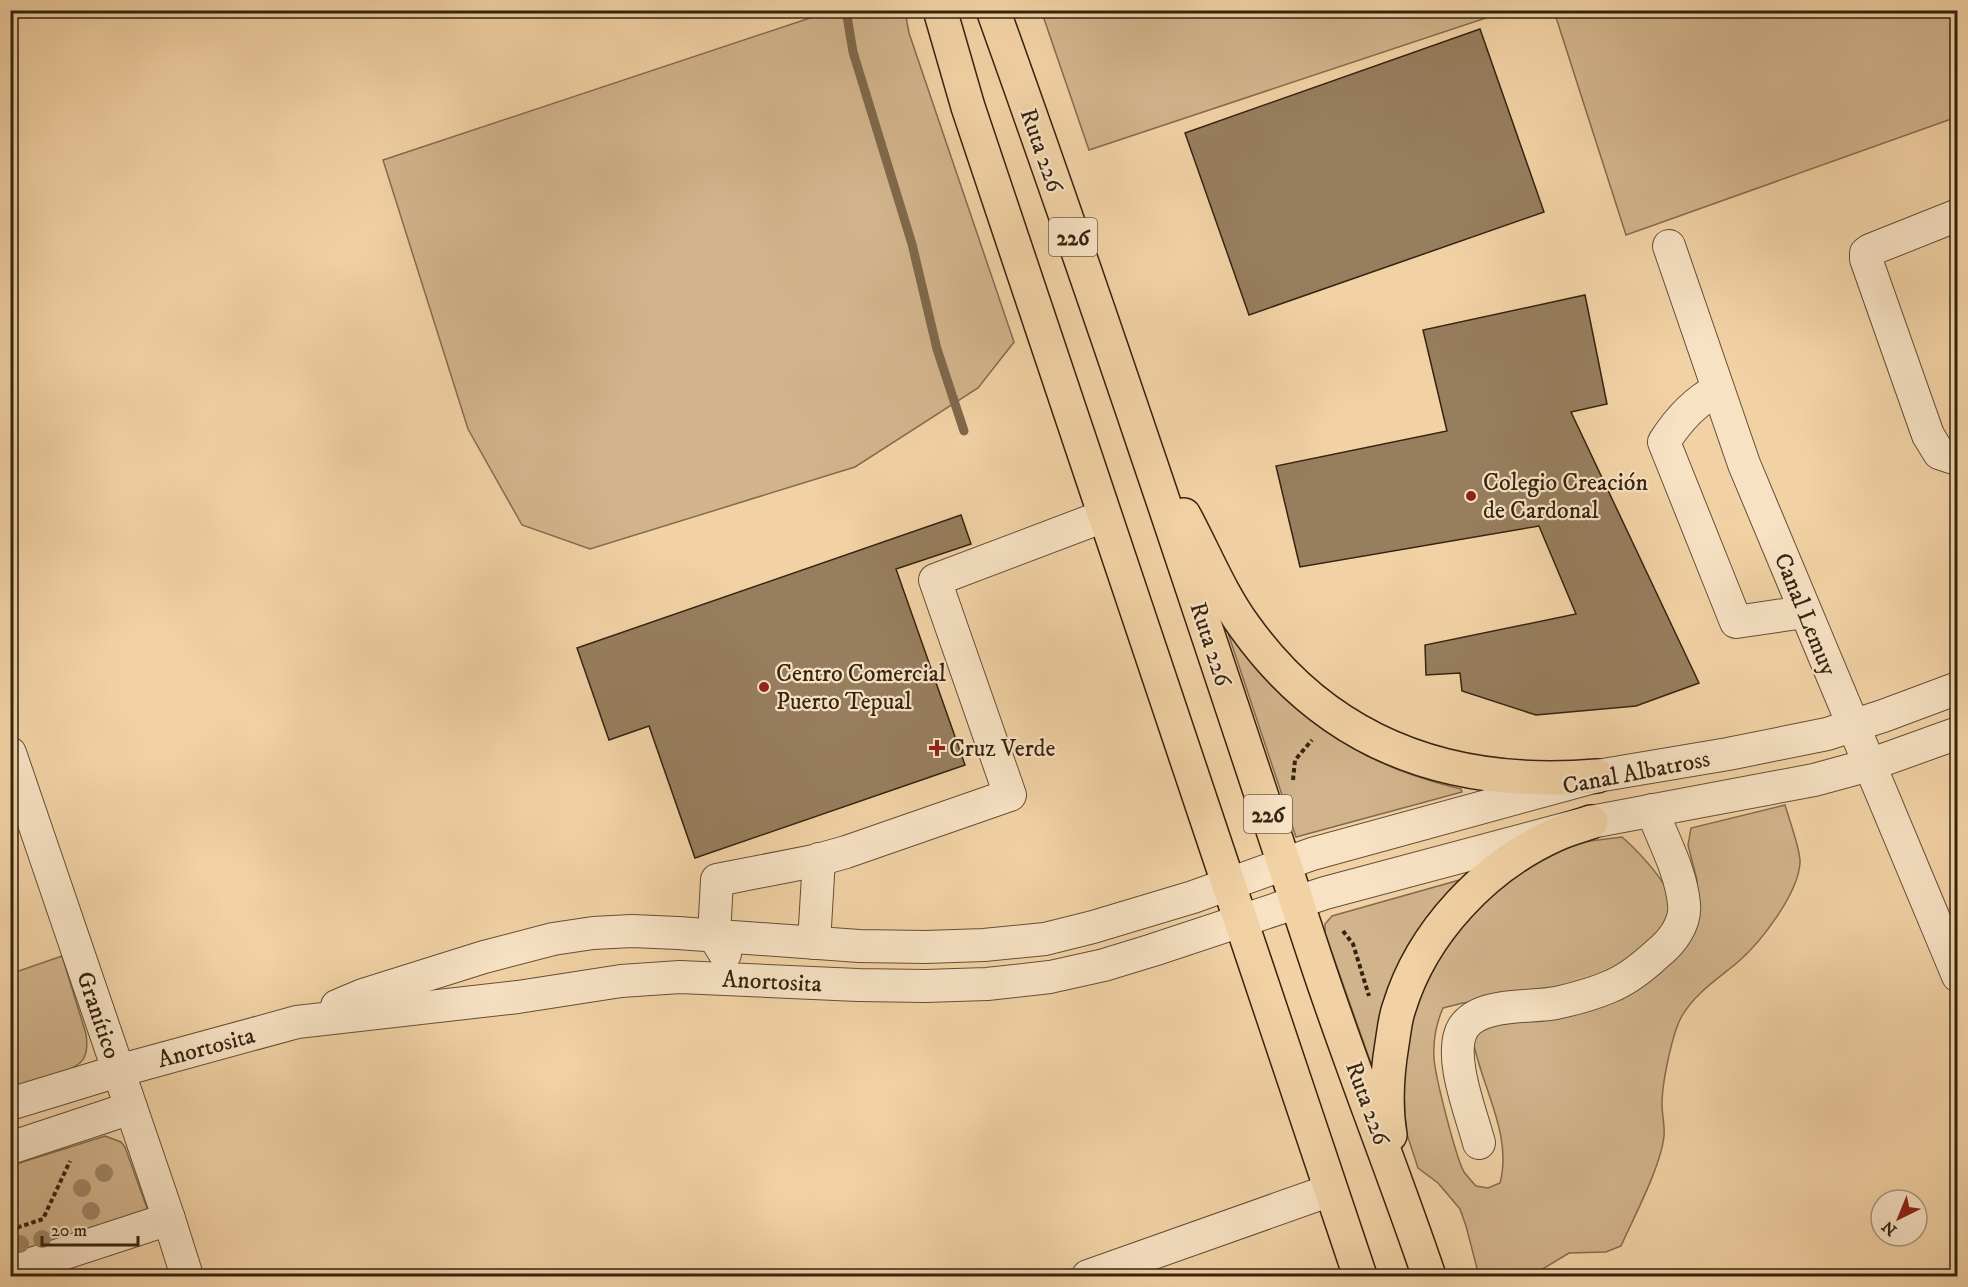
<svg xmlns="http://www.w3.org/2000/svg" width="1968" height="1287" font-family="'IM FELL DW Pica',serif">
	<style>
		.green { fill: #d2b48c; stroke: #846c4e; stroke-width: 1.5 }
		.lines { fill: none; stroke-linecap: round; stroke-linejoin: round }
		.stream { stroke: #80684c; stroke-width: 9 }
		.building { fill: #977e5e; stroke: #352311; stroke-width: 1.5 }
		.minor-casing { stroke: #644f36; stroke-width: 34 }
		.major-casing { stroke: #352311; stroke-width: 36 }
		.path { stroke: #352311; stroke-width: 4; stroke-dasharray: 4.5 3; stroke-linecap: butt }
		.minor { stroke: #f7e2c4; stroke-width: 32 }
		.major { stroke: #f2d2a5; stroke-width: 33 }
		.tree { fill: #a08665 }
		.poi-dot { fill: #8f2418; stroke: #f7e2c4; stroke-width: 2 }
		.labels { text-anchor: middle; stroke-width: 4.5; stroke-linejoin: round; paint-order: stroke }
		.shield { fill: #f7e2c4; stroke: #6f5c47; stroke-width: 1.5 }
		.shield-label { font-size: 22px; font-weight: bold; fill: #352311 }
		.street-label { font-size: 24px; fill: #352311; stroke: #f7e2c4 }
		.poi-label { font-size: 24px; fill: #352311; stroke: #f7e2c4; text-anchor: start }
	</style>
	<rect width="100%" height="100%" fill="#f2d2a5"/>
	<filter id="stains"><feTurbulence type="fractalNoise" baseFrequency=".00333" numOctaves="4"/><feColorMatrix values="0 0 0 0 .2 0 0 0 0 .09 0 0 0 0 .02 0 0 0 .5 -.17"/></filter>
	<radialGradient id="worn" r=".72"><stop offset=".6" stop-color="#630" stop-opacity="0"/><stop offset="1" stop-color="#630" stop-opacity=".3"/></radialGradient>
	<g class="green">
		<path d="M1041,10H1507V11L1089,150Z"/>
		<path d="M814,11H905L909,33L1014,342L978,388L855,467L590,549L522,525L468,429L383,160L816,16Z"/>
		<path d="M1554,11H1957V117L1626,235Z"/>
		<path d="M1228,633C1242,644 1250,664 1263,676C1328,738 1372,768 1461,789L1462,792L1296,837Z"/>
		<path d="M1785,805C1789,819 1801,851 1800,863C1798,894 1761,942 1738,962C1719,978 1695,993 1682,1016C1672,1033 1662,1084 1662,1104C1662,1115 1665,1126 1664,1136C1661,1166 1634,1217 1621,1246L1606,1252L1569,1253L1531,1276H1479L1466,1226L1460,1209L1438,1183L1418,1168L1405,1128L1399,1048L1427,962L1496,882L1574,843L1622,837C1638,851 1670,884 1672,905C1672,913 1670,922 1669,929L1591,986L1463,1003L1443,1008C1436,1024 1433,1041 1434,1058C1435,1076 1456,1158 1464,1172C1468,1177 1472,1182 1476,1186L1488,1188L1500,1183C1513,1135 1481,1086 1473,1040L1481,1031L1493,1025L1554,1018L1687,943L1699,919L1697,880L1688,845L1691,828Z"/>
		<path d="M1463,879L1374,1072L1325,933V924L1332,916Z"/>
		<path d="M62,956L86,1034C87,1042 88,1050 84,1058C76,1073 28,1083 10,1088V974Z"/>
		<path d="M105,1136L121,1142L125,1147L148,1211L11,1261L10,1166Z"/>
	</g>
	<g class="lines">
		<path class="stream" d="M846,10L853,52L912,244L937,349L964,431"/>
	</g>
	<g class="building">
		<path d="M1480,29L1544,212L1249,315L1185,133Z"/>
		<path d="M1585,295L1607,404L1571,412L1699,683L1636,706L1536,715L1462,691L1460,673L1426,675L1425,645L1576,614L1539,526L1300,567L1276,466L1447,431L1423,330Z"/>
		<path d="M961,515L971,544L896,569L965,765L695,858L649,726L609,740L577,648Z"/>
	</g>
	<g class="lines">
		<g class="minor-casing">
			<g id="minor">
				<path d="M1958,215L1870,250L1866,253V259L1928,435L1939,453L1951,457L1958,455"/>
				<path d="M1669,246L1744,464L1958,976"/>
				<path d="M1717,390C1694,402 1678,420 1664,442L1736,622L1804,612"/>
				<path d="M10,753L169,1219L187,1276"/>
				<path d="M814,943L819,859"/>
				<path d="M725,954L714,936L717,880L814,861L846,852L1010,795L935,580L1104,516"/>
				<path d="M337,1006L363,995L484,957L553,939L593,933L632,931L678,933L859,946L925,947L984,945L1045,939L1093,927L1193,897L1312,854L1597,776L1728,754L1827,734L1883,716L1958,688"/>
				<path d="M10,1104L118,1071L297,1022L518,997L621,981L680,977L858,985L925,986L987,984L1050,977L1104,965L1153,950L1325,893L1591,822L1814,780L1869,765L1958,733"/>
				<path d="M1479,1143C1472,1115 1447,1055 1463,1028C1479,1002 1530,1008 1556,1003C1574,999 1593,994 1609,987C1627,980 1643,967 1657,954C1672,942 1686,924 1684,904C1681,871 1663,840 1652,810"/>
				<path d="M10,1148L131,1108"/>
				<path d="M10,1271L169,1219"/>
				<path d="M1088,1276L1331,1190"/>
			</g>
		</g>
		<g class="major-casing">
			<g id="major">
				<path d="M940,10L968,107L1360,1276"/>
				<path d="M993,10C1106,325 1211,643 1316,960C1351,1066 1393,1170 1429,1276"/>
				<path d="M1184,515C1204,552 1220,593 1245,627C1331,747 1454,788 1597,776"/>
				<path d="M1390,1135C1385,1105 1387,1074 1392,1044C1394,1032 1395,1019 1399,1008C1422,932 1485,866 1557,834C1568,829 1580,826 1591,822"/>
			</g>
		</g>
		<g class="path">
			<path d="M1293,780L1295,760L1312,740"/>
			<path d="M1343,931L1353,944L1369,996"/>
			<path d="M10,1230L43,1219L70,1161"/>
		</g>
		<use href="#minor" class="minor"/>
		<use href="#major" class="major"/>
	</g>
	<g class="tree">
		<circle cx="104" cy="1173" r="9"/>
		<circle cx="82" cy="1188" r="9"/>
		<circle cx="91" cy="1211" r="9"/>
		<circle cx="42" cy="1239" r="9"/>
		<circle cx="20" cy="1244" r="9"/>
	</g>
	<g class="poi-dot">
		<circle cx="1471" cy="496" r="6"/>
		<circle cx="764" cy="687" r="6"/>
		<path d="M934 739h6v6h6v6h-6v6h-6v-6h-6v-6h6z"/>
	</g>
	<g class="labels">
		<g class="shield">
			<rect x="1049" y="218" width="48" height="38" rx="4.5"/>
			<rect x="1244" y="795" width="48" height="38" rx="4.5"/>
		</g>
		<g class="shield-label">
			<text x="1073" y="245">226</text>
			<text x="1268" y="822">226</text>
		</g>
		<g class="street-label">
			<text transform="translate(1042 150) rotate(71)" y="8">Ruta 226</text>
			<text transform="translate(1806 614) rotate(68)" y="8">Canal Lemuy</text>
			<text transform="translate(1211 644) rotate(72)" y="8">Ruta 226</text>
			<text transform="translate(1636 772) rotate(-11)" y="8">Canal Albatross</text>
			<text transform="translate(772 981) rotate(3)" y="8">Anortosita</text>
			<text transform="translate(99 1015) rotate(71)" y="8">Granítico</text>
			<text transform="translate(206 1047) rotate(-15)" y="8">Anortosita</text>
			<text transform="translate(1368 1103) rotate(70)" y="8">Ruta 226</text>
		</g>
		<g class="poi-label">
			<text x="1483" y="490">Colegio Creación<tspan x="1483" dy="28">de Cardonal</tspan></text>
			<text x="776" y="681">Centro Comercial<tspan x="776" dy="28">Puerto Tepual</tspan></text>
			<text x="949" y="756">Cruz Verde</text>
		</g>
	</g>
	<rect width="1968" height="1287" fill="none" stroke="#f2d2a5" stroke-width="36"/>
	<rect x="12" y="12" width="1944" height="1263" fill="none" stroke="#352311" stroke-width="3"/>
	<rect x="18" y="18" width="1932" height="1251" fill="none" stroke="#352311" stroke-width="1.5"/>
	<g transform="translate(1899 1218) rotate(223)"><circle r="28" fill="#f7e2c4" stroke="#a9967c" stroke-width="1.5"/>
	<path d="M0-4.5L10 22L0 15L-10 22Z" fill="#8f2418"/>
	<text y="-9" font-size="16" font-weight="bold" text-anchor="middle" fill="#352311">N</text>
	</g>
	<path d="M42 1236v9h96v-9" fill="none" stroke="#352311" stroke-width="3"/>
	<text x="51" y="1236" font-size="18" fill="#352311" stroke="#f7e2c4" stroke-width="4.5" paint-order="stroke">20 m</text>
	<rect width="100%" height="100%" filter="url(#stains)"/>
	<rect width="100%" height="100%" fill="url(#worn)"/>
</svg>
